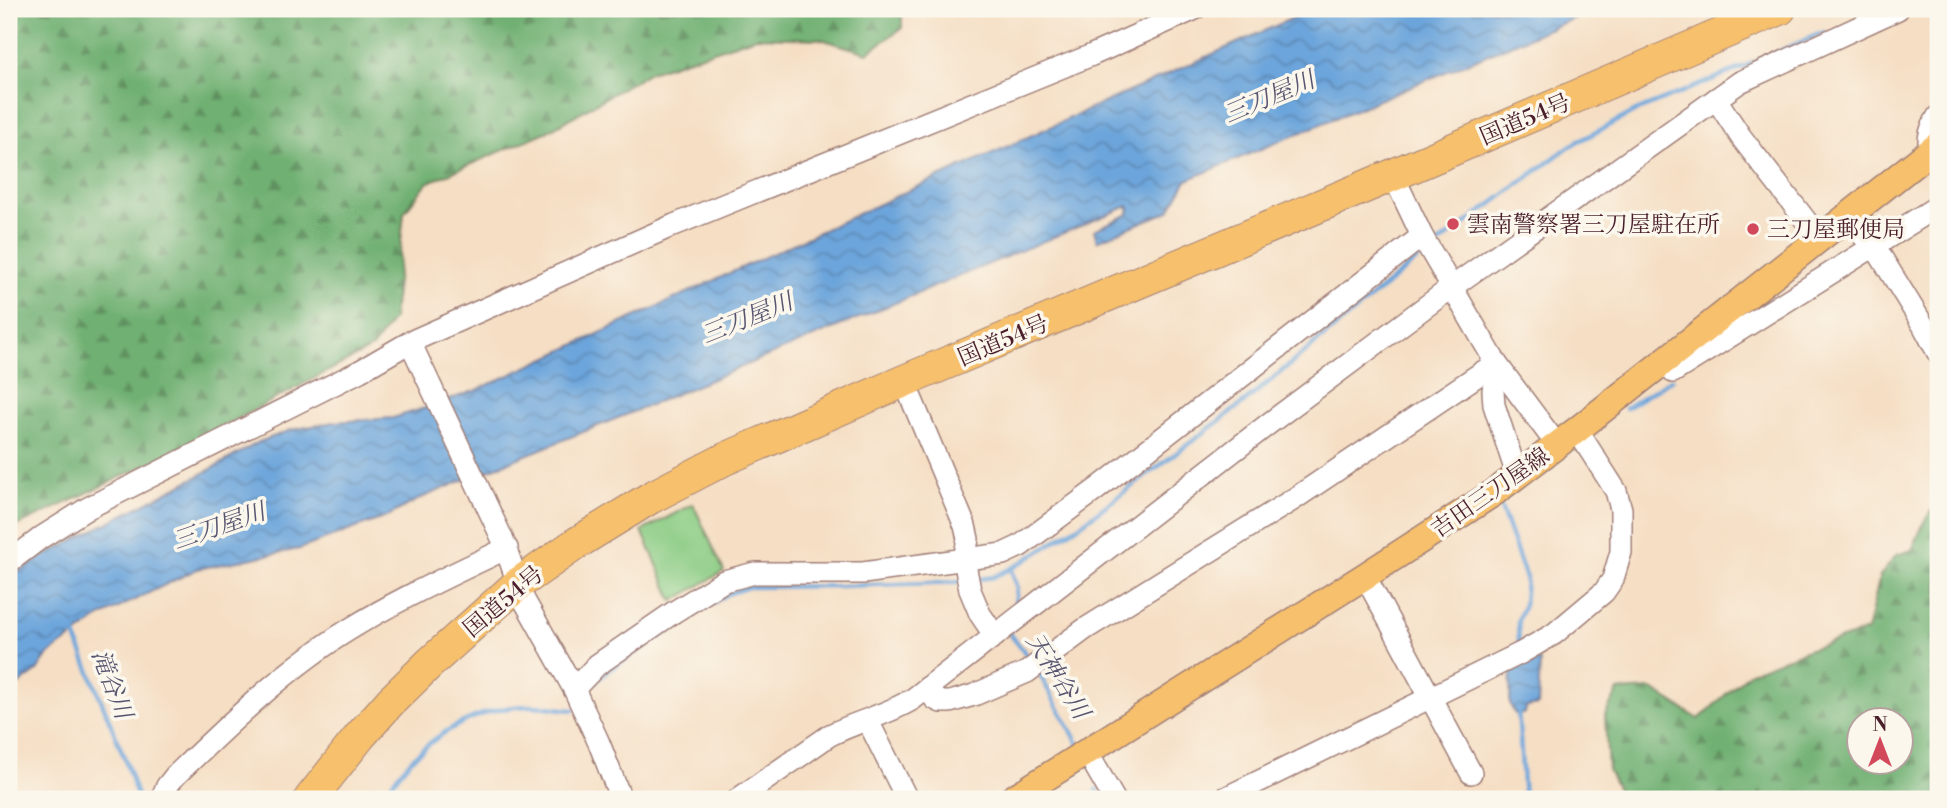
<svg xmlns="http://www.w3.org/2000/svg" width="1947" height="808" font-family="'Libre Bodoni','Noto Serif JP',serif">
	<style>
		.forest { fill: url(#forest-firs); stroke: #5d684e; stroke-width: 2; fill-rule: evenodd }
		.park { fill: #8bcc84; stroke: #6a7658; stroke-width: 2 }
		.water { fill: url(#water-waves); stroke: #5b6283; stroke-width: 2 }
		.lines { fill: none; stroke-linecap: round; stroke-linejoin: round }
		.stream { stroke: #6ca5db; stroke-width: 4.5 }
		.minor-casing { stroke: #a07e77; stroke-width: 24 }
		.major-casing { stroke: #a07e77; stroke-width: 29 }
		.highway-casing { stroke: #a07e77; stroke-width: 34 }
		.minor { stroke: #fff; stroke-width: 21 }
		.major { stroke: #f7c06c; stroke-width: 26 }
		.highway { stroke: #f7c06c; stroke-width: 32 }
		.poi-dot { fill: #d1495b; stroke: #fbf7ec; stroke-width: 2.5 }
		.labels { text-anchor: middle; stroke-width: 7; stroke-linejoin: round; paint-order: stroke }
		.street-label { font-size: 23px; fill: #4a1f2b; stroke: #fbf7ec }
		.poi-label { font-size: 23px; fill: #4a1f2b; stroke: #fbf7ec; text-anchor: start }
		.water-label { font-size: 24px; font-style: italic; fill: #585571; stroke: #fbf7ec }
	</style>
	<defs>
		<pattern id="forest-firs" width="22" height="20" patternUnits="userSpaceOnUse" patternTransform="scale(1.75)"><rect width="22" height="20" fill="#70b072"/><path d="M5 1l3.5 6h-7zM16 11l3.5 6h-7z" fill="#5e8f5e"/></pattern>
		<pattern id="water-waves" width="16" height="10" patternUnits="userSpaceOnUse" patternTransform="scale(1.75)"><rect width="16" height="10" fill="#6ca5db"/><path d="M0 5q4-4 8 0t8 0" fill="none" stroke="#5b86b2"/></pattern>
	</defs>
	<rect width="100%" height="100%" fill="#fbf7ec"/>
	<filter id="ink" filterUnits="userSpaceOnUse"><feTurbulence type="fractalNoise" baseFrequency=".0143" numOctaves="2"/><feDisplacementMap in="SourceGraphic" scale="14" xChannelSelector="R" yChannelSelector="G"/><feConvolveMatrix kernelMatrix="1 2 1 2 8 2 1 2 1" color-interpolation-filters="sRGB"/></filter>
	<filter id="wash" filterUnits="userSpaceOnUse"><feTurbulence type="fractalNoise" baseFrequency=".00686" numOctaves="4" result="noise"/><feDisplacementMap in="SourceGraphic" scale="28" xChannelSelector="R" yChannelSelector="G"/><feGaussianBlur stdDeviation="1.57" result="paint"/><feColorMatrix in="noise" values="0 0 0 0 0 0 0 0 0 0 0 0 0 0 0 0 0 1.4 0 .05"/><feComposite in="paint" operator="in"/></filter>
	<g filter="url(#wash)">
		<rect width="100%" height="100%" fill="#f5dec3"/>
		<g class="forest">
			<path d="M9,9H902V28L867,53L821,39L756,37L650,72L548,131L427,183L404,213L393,319L372,348L186,446L9,530Z"/>
			<path d="M1938,503V799H1623L1608,770L1605,715L1618,691L1651,689L1699,719L1750,672L1810,649L1867,631L1880,576L1896,555L1912,550L1925,520ZM1860,720H1902V762H1860Z"/>
		</g>
		<path class="park" d="M693,504L724,571L673,601L642,531Z"/>
		<g class="water">
			<path d="M1313,9H1596L1187,180L1169,211L1097,241L1094,230L1127,215L1130,210L1128,206L645,407L459,482L421,498L386,517L299,549L197,569L100,617L48,655L37,671L9,692V577L47,554L204,473L259,442L291,430L334,422L393,418L425,408L477,390L899,195Z"/>
			<path d="M1536,659L1540,661L1538,705L1527,707L1523,714H1515L1510,704L1511,670L1517,663H1530Z"/>
		</g>
		<g class="lines">
			<g class="stream">
				<path d="M1435,246L1570,146L1636,111L1755,62L1824,32"/>
				<path d="M1626,408L1672,379"/>
				<path d="M1499,502L1526,578L1524,605L1518,620L1519,645"/>
				<path d="M1011,569L1017,588L1014,612"/>
				<path d="M973,580L993,577L1016,566L1080,525L1242,404L1425,253"/>
				<path d="M73,630L124,757L138,799"/>
				<path d="M1010,631V634L1031,660"/>
				<path d="M1037,670L1079,745"/>
				<path d="M584,695L590,686L609,670L727,594L748,587L840,586L961,582"/>
				<path d="M1518,709L1524,799"/>
				<path d="M1097,789L1101,799"/>
				<path d="M380,799C388,789 395,778 403,769C435,732 481,706 531,706C545,706 560,709 574,710"/>
			</g>
		</g>
	</g>
	<g filter="url(#ink)">
		<g class="lines">
			<g class="minor-casing">
				<g id="minor">
					<path d="M1716,99L1741,137L1810,226L1823,236"/>
					<path d="M1930,151C1927,137 1931,128 1938,116"/>
					<path d="M1393,175L1422,236L1496,363L1557,445"/>
					<path d="M1847,217L1880,255L1923,325L1938,353"/>
					<path d="M410,342L502,538L524,600L574,689L599,743L621,799"/>
					<path d="M1665,359L1673,372L1938,206"/>
					<path d="M1496,363L1493,391L1494,405L1517,475"/>
					<path d="M904,381L965,526L968,539L964,559L970,590L980,614L995,636"/>
					<path d="M9,562L42,537L88,508L360,371L410,342L674,225L1092,55L1195,9"/>
					<path d="M1365,576L1471,773"/>
					<path d="M927,688L935,699L941,702H950L974,695L1027,672L1085,629L1294,499L1496,363"/>
					<path d="M574,689L597,665L674,612L724,581L755,573H863L1003,554L1020,546L1097,489L1422,236"/>
					<path d="M868,721L907,799"/>
					<path d="M1087,752L1114,799"/>
					<path d="M161,799L167,786L175,776C230,723 285,669 350,629C400,598 454,574 507,548"/>
					<path d="M738,799L830,735C858,721 887,715 913,699L1271,422L1452,287L1716,99L1740,82L1898,9"/>
					<path d="M1223,799L1521,653L1554,634L1604,592L1613,579L1621,552V509L1616,491L1577,430"/>
				</g>
			</g>
			<g class="major-casing">
				<path id="major" d="M1012,799L1365,576L1495,492L1577,430L1938,145"/>
			</g>
			<g class="highway-casing">
				<path id="highway" d="M310,799L360,736L390,702L430,663L518,584L577,543L650,498L725,459L904,381L1393,175L1780,9"/>
			</g>
			<use href="#minor" class="minor"/>
			<use href="#major" class="major"/>
			<use href="#highway" class="highway"/>
		</g>
	</g>
	<g class="poi-dot">
		<circle cx="1453" cy="224" r="7"/>
		<circle cx="1753" cy="229" r="7"/>
	</g>
	<g class="labels">
		<g class="street-label">
			<text transform="translate(1525 119) rotate(-23)" y="8">国道54号</text>
			<text transform="translate(1003 340) rotate(-23)" y="8">国道54号</text>
			<text transform="translate(1490 492) rotate(-35)" y="8">吉田三刀屋線</text>
			<text transform="translate(503 601) rotate(-40)" y="8">国道54号</text>
		</g>
		<g class="poi-label">
			<text x="1467" y="232">雲南警察署三刀屋駐在所</text>
			<text x="1767" y="237">三刀屋郵便局</text>
		</g>
		<g class="water-label">
			<text transform="translate(1269 97) rotate(-23)" y="8">三刀屋川</text>
			<text transform="translate(747 318) rotate(-22)" y="8">三刀屋川</text>
			<text transform="translate(219 526) rotate(-19)" y="8">三刀屋川</text>
			<text transform="translate(1058 676) rotate(58)" y="8">天神谷川</text>
			<text transform="translate(112 684) rotate(69)" y="8">滝谷川</text>
		</g>
	</g>
	<rect width="1947" height="808" fill="none" stroke="#fbf7ec" stroke-width="35"/>
	<g transform="translate(1880 741)"><circle r="33" fill="#fbf7ec" stroke="#b4a19f" stroke-width="2"/>
	<path d="M0-5L12 26L0 18L-12 26Z" fill="#d1495b"/>
	<text y="-10" font-size="19" font-weight="bold" text-anchor="middle" fill="#4a1f2b">N</text>
	</g>
</svg>
